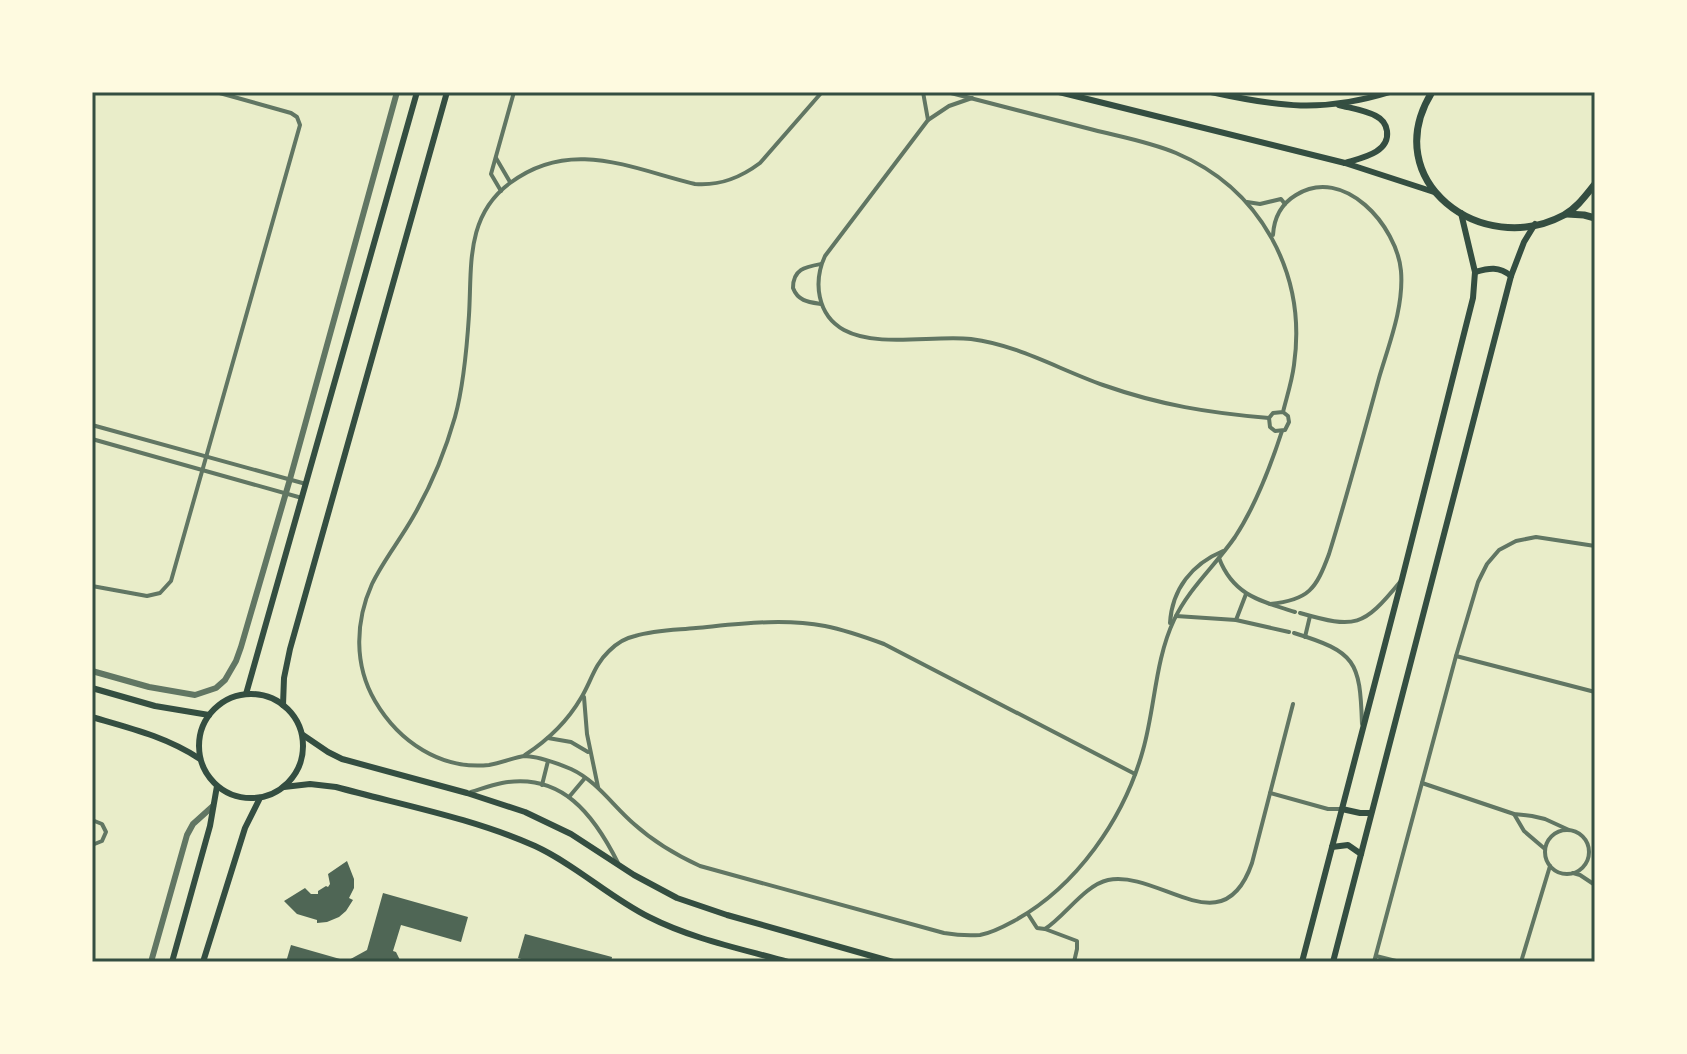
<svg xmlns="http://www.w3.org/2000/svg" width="1687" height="1054" font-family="Rubik,sans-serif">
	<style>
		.building { fill: #4f6655 }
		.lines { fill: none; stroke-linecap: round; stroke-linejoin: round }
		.minor { stroke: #617663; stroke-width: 4 }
		.tertiary { stroke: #617663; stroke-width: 6 }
		.secondary { stroke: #344e41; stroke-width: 6 }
		.primary { stroke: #344e41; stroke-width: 7 }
		.neatline { fill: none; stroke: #344e41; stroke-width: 3 }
	</style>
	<rect width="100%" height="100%" fill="#e9edc9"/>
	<g class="building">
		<path d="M347,861L354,879V888L349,898L353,900L346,911L339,917L327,922L317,923V920L297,914L284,901L305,888L311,894H318V891L326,886L328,887L330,884L328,874Z"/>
		<path d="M383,893L468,917L461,942L401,925L393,951L396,952L401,962H286L291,945L347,961L367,950Z"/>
		<path d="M525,934L612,957L611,962H531L518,958Z"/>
	</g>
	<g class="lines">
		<g class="minor">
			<path d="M822,92L760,163C740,178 720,186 695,184C632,169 571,137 510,183C465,216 472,267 469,315C467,346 463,388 455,417C445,452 431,486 413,517C400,540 383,561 372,584C355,622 354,665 375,701C399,742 441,770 489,765C501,763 516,757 524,756C537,756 559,764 571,769C597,781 613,806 634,824C654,842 676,855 700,866L944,933C956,935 967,936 980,935C992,933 1003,927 1014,921C1076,887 1124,819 1143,750C1155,708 1155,660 1174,620C1189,588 1215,566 1235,537C1256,505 1270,468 1282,431"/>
			<path d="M923,92L928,120"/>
			<path d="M947,92C996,105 1045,117 1094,130C1122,137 1150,142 1176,153C1261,189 1307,274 1294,365C1292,381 1287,396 1283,412L1288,416L1289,422L1285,430L1275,431L1270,427L1269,418L1273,413L1283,412"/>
			<path d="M972,98L949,106L928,120L825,256C813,282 817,315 844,330C877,348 933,335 971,339C1018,345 1058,369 1103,385C1160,405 1209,413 1269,418"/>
			<path d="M496,158L510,182"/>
			<path d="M501,191L491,174L514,92"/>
			<path d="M1247,202L1260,204L1281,199L1285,204"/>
			<path d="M821,264C805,267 793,269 793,288C798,301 808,302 821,304"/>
			<path d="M92,425L306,484"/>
			<path d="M92,439L302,498"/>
			<path d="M1219,558C1233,595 1260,601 1295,612"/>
			<path d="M92,586L147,596L160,593L171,581L300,125L297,117L291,113L216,92"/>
			<path d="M1270,604C1309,600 1316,589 1329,554C1347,496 1363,437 1379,378C1389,344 1404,307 1401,271C1397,226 1344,165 1296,195C1281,204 1274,218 1273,235"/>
			<path d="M1300,613C1356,629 1363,627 1400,582"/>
			<path d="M1176,616L1236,620L1289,632"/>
			<path d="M1236,620L1246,594"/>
			<path d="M1170,623C1172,589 1192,564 1223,551"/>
			<path d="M1294,633C1356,652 1360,661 1362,724"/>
			<path d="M1305,637L1310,616"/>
			<path d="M1456,656L1595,692"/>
			<path d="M584,697L587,734L598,787"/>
			<path d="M548,738L571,742L588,752"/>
			<path d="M525,755C548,740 567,722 581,698C591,682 594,665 609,651C616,644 625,638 635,636C655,630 676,630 696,628C739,624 782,618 825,626C845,630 865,637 884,644L1135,774"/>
			<path d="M1422,783L1514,814L1532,816L1545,819L1569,830"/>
			<path d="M542,785L548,761"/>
			<path d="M471,792C481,789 491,785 502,783C562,772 594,815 618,863"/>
			<path d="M1270,793L1328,809H1342"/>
			<path d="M569,797L585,778"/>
			<path d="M1514,814L1524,831L1545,849"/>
			<path d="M92,820L102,824L106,832L102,841L92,845"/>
			<circle cx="1567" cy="852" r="22"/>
			<path d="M1573,873L1580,875L1595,885"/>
			<path d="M1028,914L1037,928L1045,929C1065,916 1085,885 1108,880C1161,870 1223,947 1252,863L1293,704"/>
			<path d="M1045,929L1077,941V949L1074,962"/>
			<path d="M1376,956L1400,962"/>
			<path d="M1374,962L1456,656L1478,582L1487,564L1499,550L1516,541L1536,537L1595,546"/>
			<path d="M1521,962L1550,866"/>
		</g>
		<g class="tertiary">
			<path d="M92,671L149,687L195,695L216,688L225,680L236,661L241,647L290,479L397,92"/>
			<path d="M151,962L187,835L193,824L213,806"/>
		</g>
		<g class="secondary">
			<path d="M1059,92L1345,163L1434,192"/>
			<path d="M1211,92C1279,107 1322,113 1390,92"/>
			<path d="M1339,105C1350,108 1365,110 1376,116C1382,119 1386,124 1387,131C1390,153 1361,158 1345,163"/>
			<path d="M1475,272C1489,268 1499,266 1511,276"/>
			<path d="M92,688L155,706L209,715"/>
			<circle cx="251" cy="746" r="52"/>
			<path d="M246,694L417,92"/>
			<path d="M283,705L284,678L290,649L447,92"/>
			<path d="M92,717C130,728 167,737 200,759"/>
			<path d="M303,735L328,752L342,759L467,793L525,812L571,834L634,875L677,898L727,915L893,962"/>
			<path d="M284,787L310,784L336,787C402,805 472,818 535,846C576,865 609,897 649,917C692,939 742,949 788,962"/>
			<path d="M1342,809L1360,813H1371"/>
			<path d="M1332,847L1348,845L1361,854"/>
			<path d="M172,962L210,826L217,786"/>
			<path d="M203,962L245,828L260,798"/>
			<path d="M1302,962L1402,579L1473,298L1475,272L1461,213"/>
			<path d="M1333,962L1511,276L1524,242L1535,224"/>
		</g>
		<g class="primary">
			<path d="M1432,92C1377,181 1482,259 1564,215C1577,208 1586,195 1595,184"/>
			<path d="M1567,214L1584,215L1595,218"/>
		</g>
	</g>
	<rect width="1687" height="1054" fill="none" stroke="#fefae0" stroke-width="188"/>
	<rect x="94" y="94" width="1499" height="866" class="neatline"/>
</svg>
